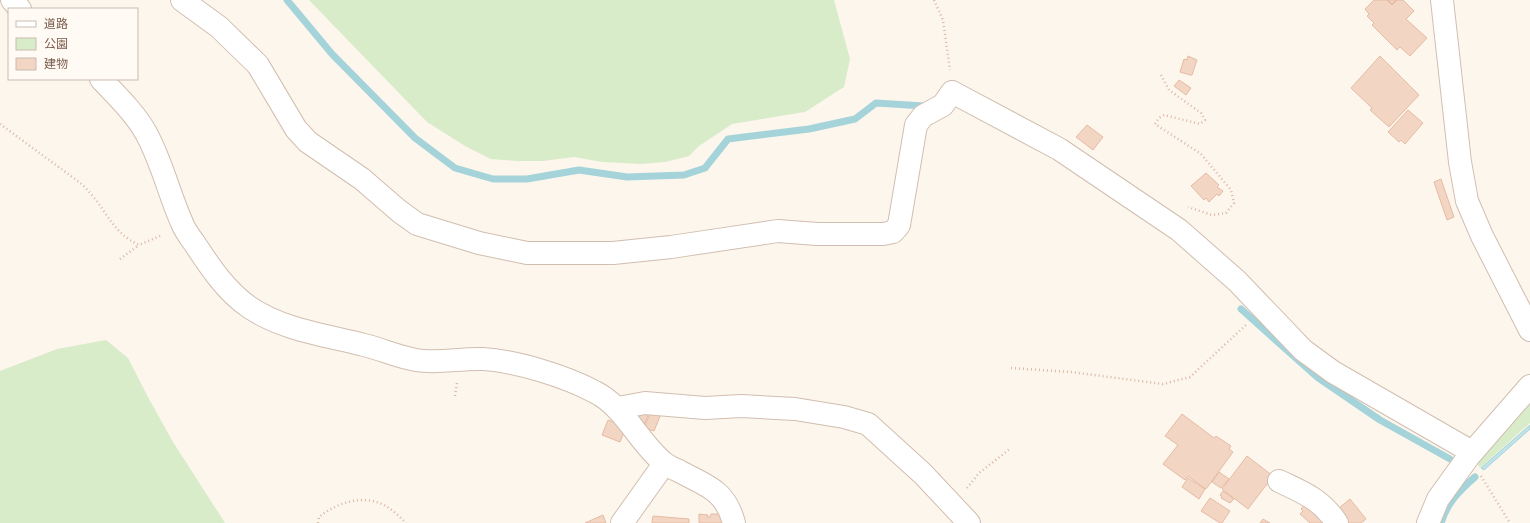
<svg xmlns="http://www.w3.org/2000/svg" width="1530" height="523" font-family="Jost,'Noto Sans JP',sans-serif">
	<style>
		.green { fill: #d8ecc9 }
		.water { fill: #bfe3e8; stroke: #a5d3da }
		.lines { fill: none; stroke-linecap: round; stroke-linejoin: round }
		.stream { stroke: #a5d3da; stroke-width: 7 }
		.building { fill: #f3d5c3; stroke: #e6bba3 }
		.minor-casing { stroke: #d1beb0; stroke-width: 24 }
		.path { stroke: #d9b8a5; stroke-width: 2.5; stroke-dasharray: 1 3; stroke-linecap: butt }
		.minor { stroke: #fff; stroke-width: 22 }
	</style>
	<rect width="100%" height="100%" fill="#fdf6ec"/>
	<g class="green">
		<path d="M309,0H834L850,59L844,87L805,112L732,124L699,146L689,156L665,162L642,164L602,162L574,157L543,161H517L491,159L465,146L427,122Z"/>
		<path d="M106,340L128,358L149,399L173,442L225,523H0V371L57,349Z"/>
		<path d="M1530,402V423L1480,468L1477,463Z"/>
	</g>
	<path class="water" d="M1530,425V429L1484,470L1481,468Z"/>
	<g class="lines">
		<g class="stream">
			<path d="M287,0L332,54L415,138L455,168L493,179H527L579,170L627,177L684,175L705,168L728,139L809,129L855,119L876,103L924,106"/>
			<path d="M1241,309L1317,377L1380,420L1450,459"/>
			<path d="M1441,523C1447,503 1459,491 1475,477"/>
		</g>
	</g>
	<g class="building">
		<path d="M1374,0H1387L1392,5L1397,0H1403L1414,11L1406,19L1427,38L1410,56L1400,47L1397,50L1372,25L1374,23L1367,16L1369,14L1365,9Z"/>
		<path d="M1388,0H1396L1392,4Z"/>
		<path d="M1188,56L1197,60L1192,75H1190L1180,72L1184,59L1187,60Z"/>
		<path d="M1380,56L1419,95L1389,127L1370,110L1372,108L1351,88Z"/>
		<path d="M1179,80L1191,88L1186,95L1174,86Z"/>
		<path d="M1408,110L1423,123L1405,144L1401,140L1399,142L1388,132Z"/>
		<path d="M1087,125L1103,137L1093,150L1076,137Z"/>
		<path d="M1206,173L1219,185L1217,187L1223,191L1219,196L1217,194L1209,202L1206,198L1204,200L1191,186Z"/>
		<path d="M1441,179L1454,217L1447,220L1434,182Z"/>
		<path d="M641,407L650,410L644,425L636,422Z"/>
		<path d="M651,411L661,414L654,431L644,428Z"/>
		<path d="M1182,414L1214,438L1216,436L1231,446L1229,449L1233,452L1206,489L1188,476L1185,480L1163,464L1178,445L1165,436Z"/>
		<path d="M608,420L626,427L620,442L602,435Z"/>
		<path d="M1247,456L1273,476L1248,509L1222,489Z"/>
		<path d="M1219,472L1229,479L1221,488L1212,482Z"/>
		<path d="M1188,478L1205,489L1199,499L1182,487Z"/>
		<path d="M1223,491L1234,499L1230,503L1221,498L1222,496L1220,495Z"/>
		<path d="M1210,498L1230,511L1222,523H1220L1201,511Z"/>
		<path d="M1350,499L1366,519L1361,523H1345L1339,508Z"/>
		<path d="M1307,502L1326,523H1310L1300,514L1303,511L1301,509Z"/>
		<path d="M699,514L708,515L707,517H710L711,514H722L726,523H699Z"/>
		<path d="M603,515L606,523H585Z"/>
		<path d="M653,516L689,519V523H652Z"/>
		<path d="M1263,519L1270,523H1260Z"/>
	</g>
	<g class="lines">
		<g class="minor-casing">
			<g id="minor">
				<path d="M12,0L20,9"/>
				<path d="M182,0L219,27L258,65L296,129L308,142L362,179L399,211L417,224L479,243L527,253H613L671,247L778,231L817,234H883L893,232L899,225L916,125L923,116L943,105L952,92L1059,149L1179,230L1237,281L1303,350L1333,372L1472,452"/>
				<path d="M1442,0L1460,162L1467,201L1482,236L1530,330"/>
				<path d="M101,79C117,96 135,113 146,133C162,162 169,194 182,223C185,231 190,237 195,244C210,267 226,291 249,307C283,330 325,335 364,345C381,349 398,357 416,360C438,364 460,358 483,359C516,361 565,376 595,392C625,407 638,442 664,463C668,466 674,469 679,471C706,486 725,489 734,523"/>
				<path d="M618,408L645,403L705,408L741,406L795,409L844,417L868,424L923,474L969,523"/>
				<path d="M1279,481C1304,493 1321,499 1337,523"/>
				<path d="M622,523L664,464"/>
				<path d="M1428,523L1438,499L1469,456L1530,386"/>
			</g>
		</g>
		<g class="path">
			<path d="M934,0L943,20L950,70"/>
			<path d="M1161,75L1169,90L1201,113L1205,120L1200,124L1164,115L1159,118L1155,124L1201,154L1231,190L1234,203L1226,213L1212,215L1188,207"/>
			<path d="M0,124L79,182C83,185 87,189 90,193C108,213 113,233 139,245L162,235"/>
			<path d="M120,259L139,245"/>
			<path d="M1011,368L1071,372L1163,384L1190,377L1247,324"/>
			<path d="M455,396L457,383"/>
			<path d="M1481,476L1510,523"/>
			<path d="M967,488L979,473L1011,448"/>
			<path d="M318,523L319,517C336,503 363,494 384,505C392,509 400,517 406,523"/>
		</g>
		<use href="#minor" class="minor"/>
	</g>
	<rect x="8" y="8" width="130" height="72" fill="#fffaf3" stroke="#cabbb1"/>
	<rect x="16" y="21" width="20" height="6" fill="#ffffff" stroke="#cabbb1"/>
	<text x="44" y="28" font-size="12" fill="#7a5c4d">道路</text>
	<rect x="16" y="38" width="20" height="12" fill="#d8ecc9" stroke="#cabbb1"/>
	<text x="44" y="48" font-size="12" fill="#7a5c4d">公園</text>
	<rect x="16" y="58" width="20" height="12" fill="#f3d5c3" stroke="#cabbb1"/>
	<text x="44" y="68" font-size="12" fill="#7a5c4d">建物</text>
</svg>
